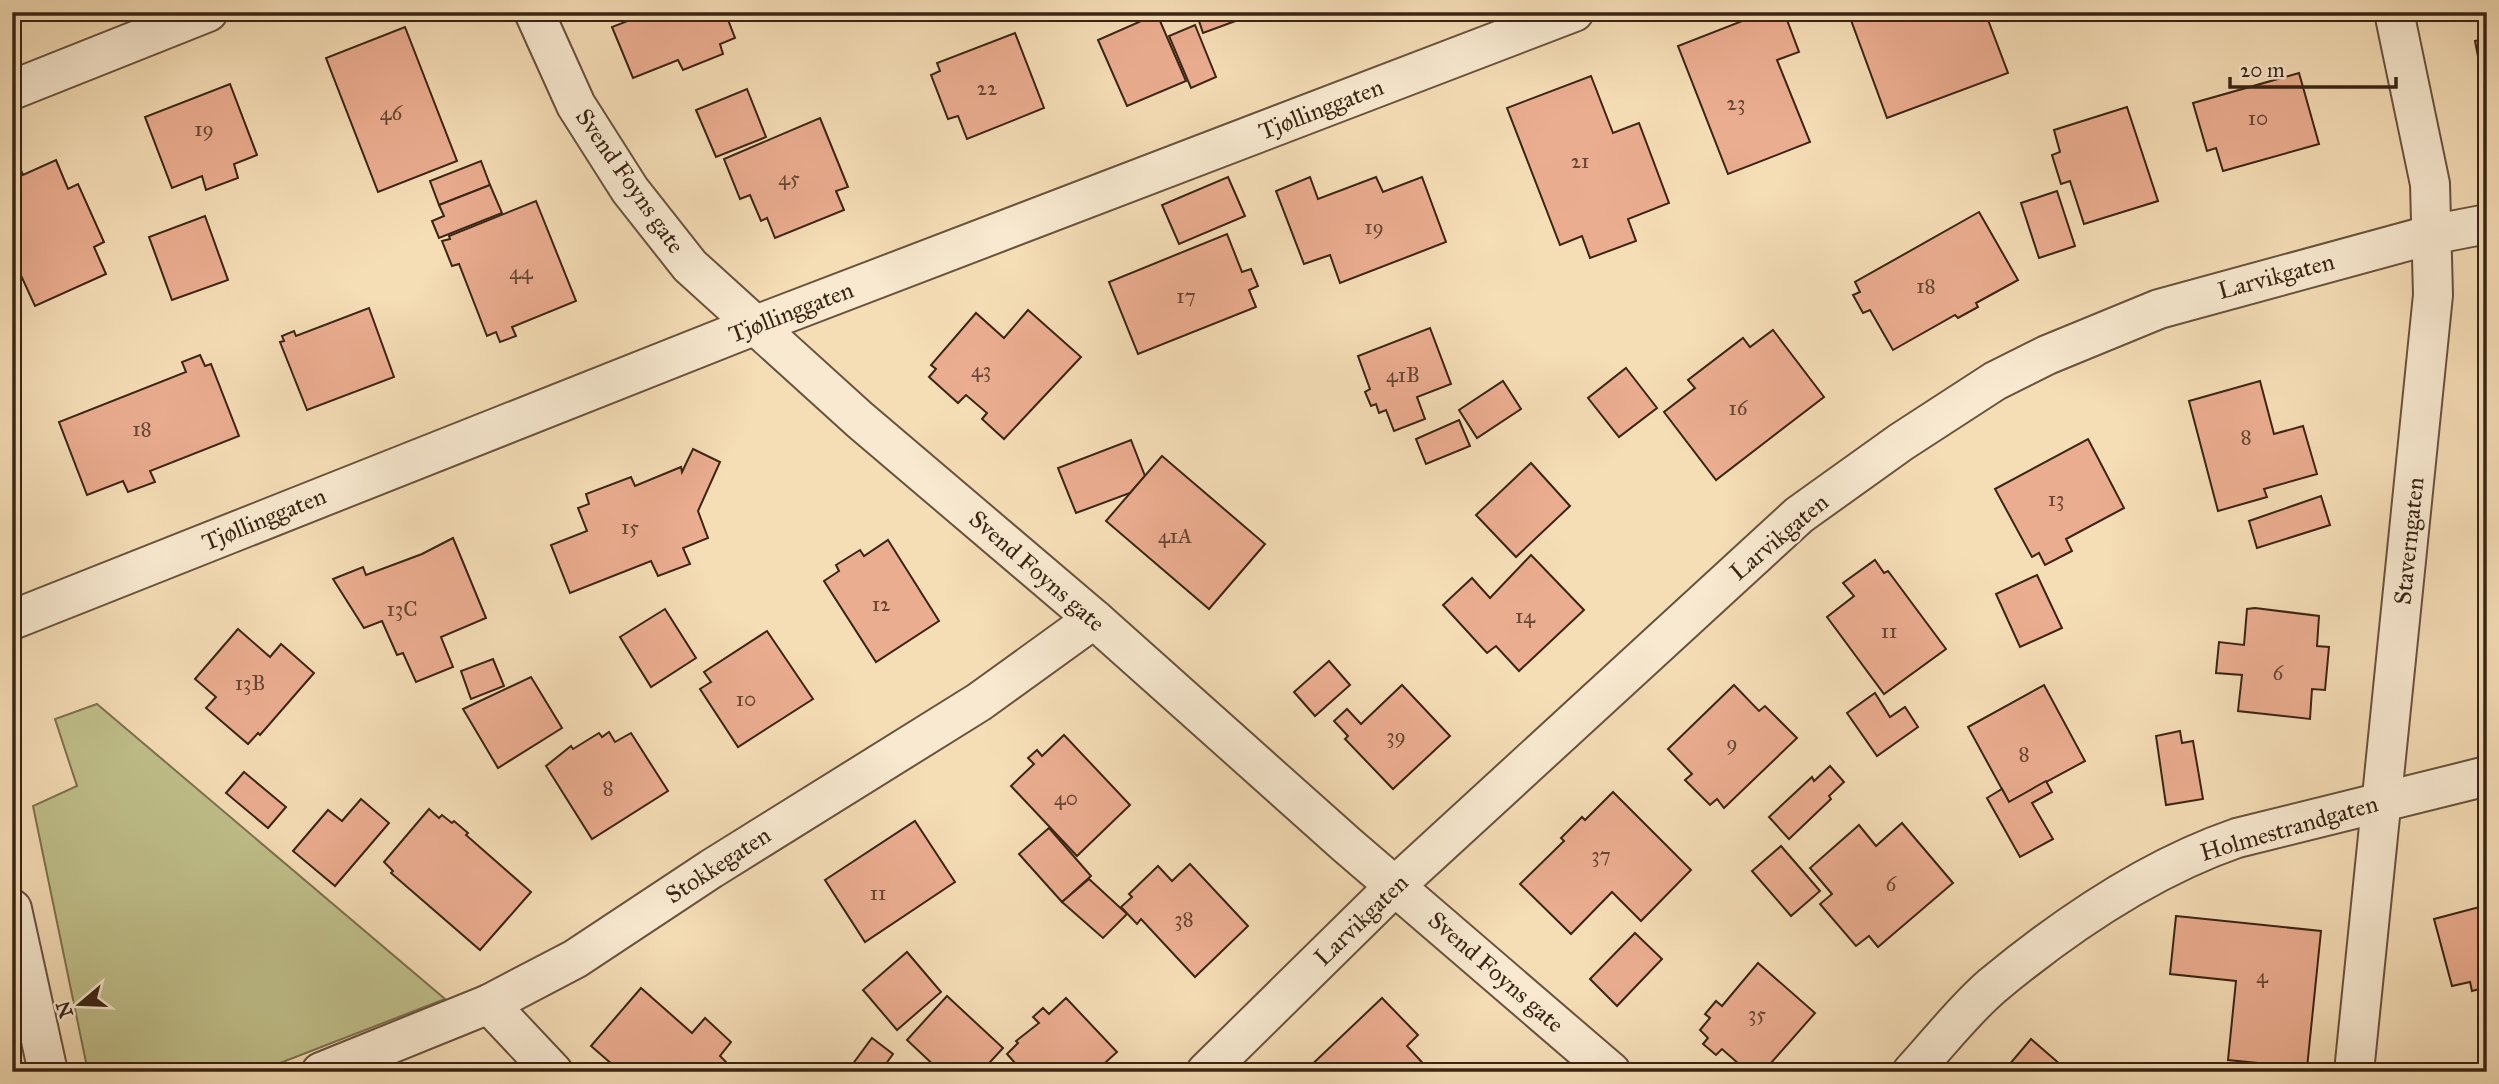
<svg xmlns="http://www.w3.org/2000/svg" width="2499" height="1084" font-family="'IM FELL Great Primer',serif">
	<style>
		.green { fill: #c0c08b; stroke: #7d7250; stroke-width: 2 }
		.building { fill: #ebad90; stroke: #3a2414; stroke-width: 2 }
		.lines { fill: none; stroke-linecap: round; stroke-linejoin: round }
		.minor-casing { stroke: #69523c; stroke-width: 42 }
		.minor { stroke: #f8e9d0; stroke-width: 38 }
		.labels { text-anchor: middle; stroke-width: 5; stroke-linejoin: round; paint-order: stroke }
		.number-label { font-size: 21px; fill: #664633 }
		.street-label { font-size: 24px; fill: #3a2414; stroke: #f8e9d0 }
	</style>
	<rect width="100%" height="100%" fill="#f5ddb6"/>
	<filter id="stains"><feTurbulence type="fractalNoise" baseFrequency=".00286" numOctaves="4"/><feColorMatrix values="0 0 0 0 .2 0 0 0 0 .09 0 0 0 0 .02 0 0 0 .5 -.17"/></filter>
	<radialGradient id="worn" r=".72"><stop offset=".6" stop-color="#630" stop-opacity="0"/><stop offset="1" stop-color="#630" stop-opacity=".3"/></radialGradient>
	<path class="green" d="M97,704L445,999L257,1072H88L33,806L77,786L55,719Z"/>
	<g class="building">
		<path d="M636,12H725L735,38L720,44L723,54L683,70L678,60L633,78L612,27L638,17Z"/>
		<path d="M1196,12H1260L1203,33Z"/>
		<path d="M1774,12H1784L1799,52L1777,60L1810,142L1728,174L1678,46L1760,14L1761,18Z"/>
		<path d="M1848,12H1985L2008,73L1887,118Z"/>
		<path d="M1157,14L1186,81L1127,106L1098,40Z"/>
		<path d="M1195,25L1216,77L1191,88L1169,36Z"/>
		<path d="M405,27L457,161L378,192L326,58Z"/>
		<path d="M1015,33L1044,108L967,139L958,116L948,119L931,75L940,71L937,63Z"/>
		<path d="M2487,38V86L2484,87L2475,41Z"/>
		<path d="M2299,73L2319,144L2223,171L2216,148L2207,151L2193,103Z"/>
		<path d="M1591,76L1613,133L1639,123L1669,203L1628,219L1636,241L1590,258L1582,236L1560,245L1507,108Z"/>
		<path d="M230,84L257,155L234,164L238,178L206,190L202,176L172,188L145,117Z"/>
		<path d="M747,89L766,137L716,157L696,110Z"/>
		<path d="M2127,107L2158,201L2084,224L2070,181L2061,184L2052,155L2060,152L2054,130Z"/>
		<path d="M820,118L848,187L836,191L844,210L775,238L767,218L761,221L750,195L740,199L724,159Z"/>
		<path d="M56,160L68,189L78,184L104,242L94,247L106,274L35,306L12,256V171L20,168L23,175Z"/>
		<path d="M481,161L490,185L439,205L430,181Z"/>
		<path d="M1228,177L1245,216L1179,244L1162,205Z"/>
		<path d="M1310,177L1318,199L1376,177L1383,192L1422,177L1446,242L1340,283L1330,255L1304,264L1276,191Z"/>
		<path d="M490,185L502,213L439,238L432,221L444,216L439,205Z"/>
		<path d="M2057,191L2075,246L2039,258L2021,203Z"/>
		<path d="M536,201L576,301L512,327L516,336L500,342L496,332L487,336L459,264L452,266L442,241L450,239L449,236Z"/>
		<path d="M1979,212L2018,280L1976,303L1978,307L1958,318L1955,315L1893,350L1870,310L1863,313L1853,295L1860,292L1855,282Z"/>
		<path d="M205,216L228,280L172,300L149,237Z"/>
		<path d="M1227,234L1242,272L1251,269L1258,286L1249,290L1256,307L1138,354L1109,282Z"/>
		<path d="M369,308L394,377L307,410L280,342L284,341L282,336L294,331L296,336Z"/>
		<path d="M1028,310L1081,357L1004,439L982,419L987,413L966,395L958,403L929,377L936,369L931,365L976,313L1004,338Z"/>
		<path d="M2487,314V355L2479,316Z"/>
		<path d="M1430,328L1451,384L1417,397L1425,419L1394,431L1386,410L1379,413L1376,404L1371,406L1365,392L1370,389L1358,356Z"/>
		<path d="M1773,330L1824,397L1716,480L1664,412L1695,388L1688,380L1743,338L1750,347Z"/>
		<path d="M200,355L205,366L211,364L239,436L150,471L155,482L128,492L123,481L87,495L59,422L186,372L182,362Z"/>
		<path d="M1626,368L1657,408L1619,437L1588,398Z"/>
		<path d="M1503,381L1521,409L1477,438L1459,410Z"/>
		<path d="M2260,381L2274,434L2303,426L2317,474L2264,489L2267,497L2218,511L2189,401Z"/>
		<path d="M1459,420L1470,446L1426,464L1416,439Z"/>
		<path d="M2088,439L2124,508L2066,539L2072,551L2045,565L2039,553L2032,557L1995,489Z"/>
		<path d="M1131,440L1145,476L1130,493L1076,513L1058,468Z"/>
		<path d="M693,449L720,462L698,511L708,538L683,548L690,564L658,576L651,561L570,593L551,545L587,531L578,508L589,504L586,494L631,477L635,486L681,467L682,472Z"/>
		<path d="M1162,456L1265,544L1209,609L1106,521Z"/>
		<path d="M1531,463L1570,506L1516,557L1476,515Z"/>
		<path d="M2321,496L2330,525L2257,548L2249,521Z"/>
		<path d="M453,538L486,618L441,637L453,667L416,682L403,653L397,655L382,621L364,628L333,579L363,567L366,575L422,554Z"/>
		<path d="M888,540L939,621L876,662L824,581L839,571L836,565L860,550L864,556Z"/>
		<path d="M1531,555L1584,610L1519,671L1496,646L1487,653L1443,605L1472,578L1490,598Z"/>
		<path d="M1875,560L1884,573L1888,571L1946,649L1884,694L1827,617L1854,596L1843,583Z"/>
		<path d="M2037,575L2062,628L2020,647L1996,594Z"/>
		<path d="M2255,608L2319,616L2317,646L2329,647L2325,690L2312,689L2310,719L2238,711L2242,675L2216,673L2219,642L2244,645L2247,609Z"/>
		<path d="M665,609L696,658L651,687L620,637Z"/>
		<path d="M2484,609H2487V662Z"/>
		<path d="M238,629L270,657L281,644L314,673L260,735L258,733L248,744L206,708L216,697L195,679Z"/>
		<path d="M767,631L813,699L738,747L700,689L711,682L704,672Z"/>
		<path d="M493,659L504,686L471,699L461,671Z"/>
		<path d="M1329,661L1350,685L1315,716L1294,692Z"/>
		<path d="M531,677L562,728L498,768L463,709Z"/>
		<path d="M1402,685L1450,736L1393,789L1345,739L1348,736L1334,721L1347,709L1361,724Z"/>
		<path d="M1734,685L1759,711L1765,706L1797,738L1724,808L1717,799L1710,805L1685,780L1692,774L1668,749Z"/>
		<path d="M2044,685L2085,761L2009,802L1968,727Z"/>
		<path d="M1875,693L1890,717L1905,707L1918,727L1877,756L1847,713Z"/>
		<path d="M2180,731L2182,743L2193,741L2203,799L2166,805L2156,736Z"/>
		<path d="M609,732L615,742L631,733L668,791L592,839L546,766L571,746L573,749L599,733L602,737Z"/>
		<path d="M1064,735L1130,805L1077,856L1011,786L1034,764L1028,758L1037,750L1042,756Z"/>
		<path d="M1830,766L1844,782L1829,796L1831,799L1789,839L1769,817L1812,777L1814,781Z"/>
		<path d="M244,772L286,807L268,828L226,793Z"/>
		<path d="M2046,781L2052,792L2032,803L2053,839L2020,857L1987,798L2002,789L2009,802Z"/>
		<path d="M1613,792L1691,870L1641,921L1612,892L1571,934L1520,884L1564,841L1561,838L1582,817L1585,820Z"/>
		<path d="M361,799L389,823L335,886L293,851L328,810L342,821Z"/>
		<path d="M429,809L439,818L442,815L452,823L454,821L468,833L466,835L531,892L480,950L391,873L393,871L384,862Z"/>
		<path d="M915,821L955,882L865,942L825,880Z"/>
		<path d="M1902,823L1953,883L1878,947L1869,936L1856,946L1820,904L1832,894L1810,868L1859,825L1876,846Z"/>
		<path d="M1049,828L1091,876L1062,902L1019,854Z"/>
		<path d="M1781,846L1820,891L1791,916L1752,871Z"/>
		<path d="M1190,864L1248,926L1195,977L1141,919L1137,924L1121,907L1132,897L1129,894L1158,866L1172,881Z"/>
		<path d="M1089,879L1127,914L1103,938L1062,902Z"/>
		<path d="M2487,905V987L2472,991L2470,982L2452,986L2434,919Z"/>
		<path d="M2176,916L2321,931L2307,1068L2228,1060L2236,981L2170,974Z"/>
		<path d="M1635,933L1662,959L1617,1006L1590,979Z"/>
		<path d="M907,952L941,992L897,1030L863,990Z"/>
		<path d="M1758,963L1815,1013L1763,1072H1748L1722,1049L1716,1055L1703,1044L1708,1038L1700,1030L1710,1018L1705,1014L1716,1001L1722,1006Z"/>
		<path d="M641,988L692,1033L705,1018L731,1042L720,1056L726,1062L717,1072H621L591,1046Z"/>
		<path d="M947,996L1003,1048L981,1072H941L907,1040Z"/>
		<path d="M1066,998L1117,1052L1095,1072H1023L1007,1054L1018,1043L1016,1041L1039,1023L1033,1017L1043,1008L1049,1014Z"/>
		<path d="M1382,998L1418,1035L1407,1046L1431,1072H1304Z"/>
		<path d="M872,1038L893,1054L880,1072H862L852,1065Z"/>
		<path d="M2031,1039L2069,1072H2003Z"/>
	</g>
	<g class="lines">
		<g class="minor-casing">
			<g id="minor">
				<path d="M534,12L576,105L630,190L690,266L860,420L1094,619L1347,845L1611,1072"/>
				<path d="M12,90L208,12"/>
				<path d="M12,620L756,325L1574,12"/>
				<path d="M12,909L48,1072"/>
				<path d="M489,1004L553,1072"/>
				<path d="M321,1072L489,1004L575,959L711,869L979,702L1094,619"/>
				<path d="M1206,1072L1396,885L1799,515L1901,442L1995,381L2047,355L2159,309L2430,235L2487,224"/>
				<path d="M1912,1072C1938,1044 1963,1011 1992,986C2063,927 2150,868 2237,838L2487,776"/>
				<path d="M2354,1072L2433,295L2430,184L2394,12"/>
			</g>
		</g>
		<use href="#minor" class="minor"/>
	</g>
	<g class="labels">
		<g class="number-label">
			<text x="987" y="95">22</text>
			<text x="1736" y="110">23</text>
			<text x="391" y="120">46</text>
			<text x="2258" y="125">10</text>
			<text x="204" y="136">19</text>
			<text x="1580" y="168">21</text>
			<text x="789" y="185">45</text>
			<text x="1374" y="234">19</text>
			<text x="521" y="279">44</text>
			<text x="1926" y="293">18</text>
			<text x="1186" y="303">17</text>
			<text x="981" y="377">43</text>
			<text x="1403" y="382">41B</text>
			<text x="1738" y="415">16</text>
			<text x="142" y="436">18</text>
			<text x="2246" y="444">8</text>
			<text x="2056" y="506">13</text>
			<text x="630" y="534">15</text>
			<text x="1175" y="543">41A</text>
			<text x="881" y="611">12</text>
			<text x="402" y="616">13C</text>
			<text x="1525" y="623">14</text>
			<text x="1889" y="638">11</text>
			<text x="2278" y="680">6</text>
			<text x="250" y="690">13B</text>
			<text x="746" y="706">10</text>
			<text x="1396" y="743">39</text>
			<text x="1732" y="750">9</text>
			<text x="2024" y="761">8</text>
			<text x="608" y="795">8</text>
			<text x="1066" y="805">40</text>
			<text x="1601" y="862">37</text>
			<text x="1891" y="891">6</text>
			<text x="878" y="900">11</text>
			<text x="1184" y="926">38</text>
			<text x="2262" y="983">4</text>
			<text x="1757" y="1021">35</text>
		</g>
		<g class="street-label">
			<text transform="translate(1321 109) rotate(-21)" y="8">Tjøllinggaten</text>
			<text transform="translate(630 181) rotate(55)" y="8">Svend Foyns gate</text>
			<text transform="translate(2276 276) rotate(-15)" y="8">Larvikgaten</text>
			<text transform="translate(791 312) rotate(-21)" y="8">Tjøllinggaten</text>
			<text transform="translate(264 519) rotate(-22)" y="8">Tjøllinggaten</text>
			<text transform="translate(1779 537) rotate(-40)" y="8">Larvikgaten</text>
			<text transform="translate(2409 541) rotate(-84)" y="8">Staverngaten</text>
			<text transform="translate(1037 571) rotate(41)" y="8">Svend Foyns gate</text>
			<text transform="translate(2289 828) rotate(-16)" y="8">Holmestrandgaten</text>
			<text transform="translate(718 865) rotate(-33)" y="8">Stokkegaten</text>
			<text transform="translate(1361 920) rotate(-44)" y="8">Larvikgaten</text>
			<text transform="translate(1496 972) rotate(41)" y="8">Svend Foyns gate</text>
		</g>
	</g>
	<rect width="2499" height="1084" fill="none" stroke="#f5ddb6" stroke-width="42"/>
	<rect x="14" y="14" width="2471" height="1056" fill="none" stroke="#3a2414" stroke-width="3.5"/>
	<rect x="21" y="21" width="2457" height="1042" fill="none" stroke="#3a2414" stroke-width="2"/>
	<g transform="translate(80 1004) rotate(251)" stroke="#f8e9d0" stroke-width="5" paint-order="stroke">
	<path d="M0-5L12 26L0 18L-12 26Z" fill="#3a2414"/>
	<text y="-10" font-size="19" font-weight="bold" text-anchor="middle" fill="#3a2414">N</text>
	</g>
	<path d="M2230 77v10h166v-10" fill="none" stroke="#3a2414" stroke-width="3.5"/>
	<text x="2240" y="77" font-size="21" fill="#3a2414" stroke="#f8e9d0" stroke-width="5" paint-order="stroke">20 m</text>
	<rect width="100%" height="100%" filter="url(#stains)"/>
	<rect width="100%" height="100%" fill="url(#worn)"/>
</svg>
